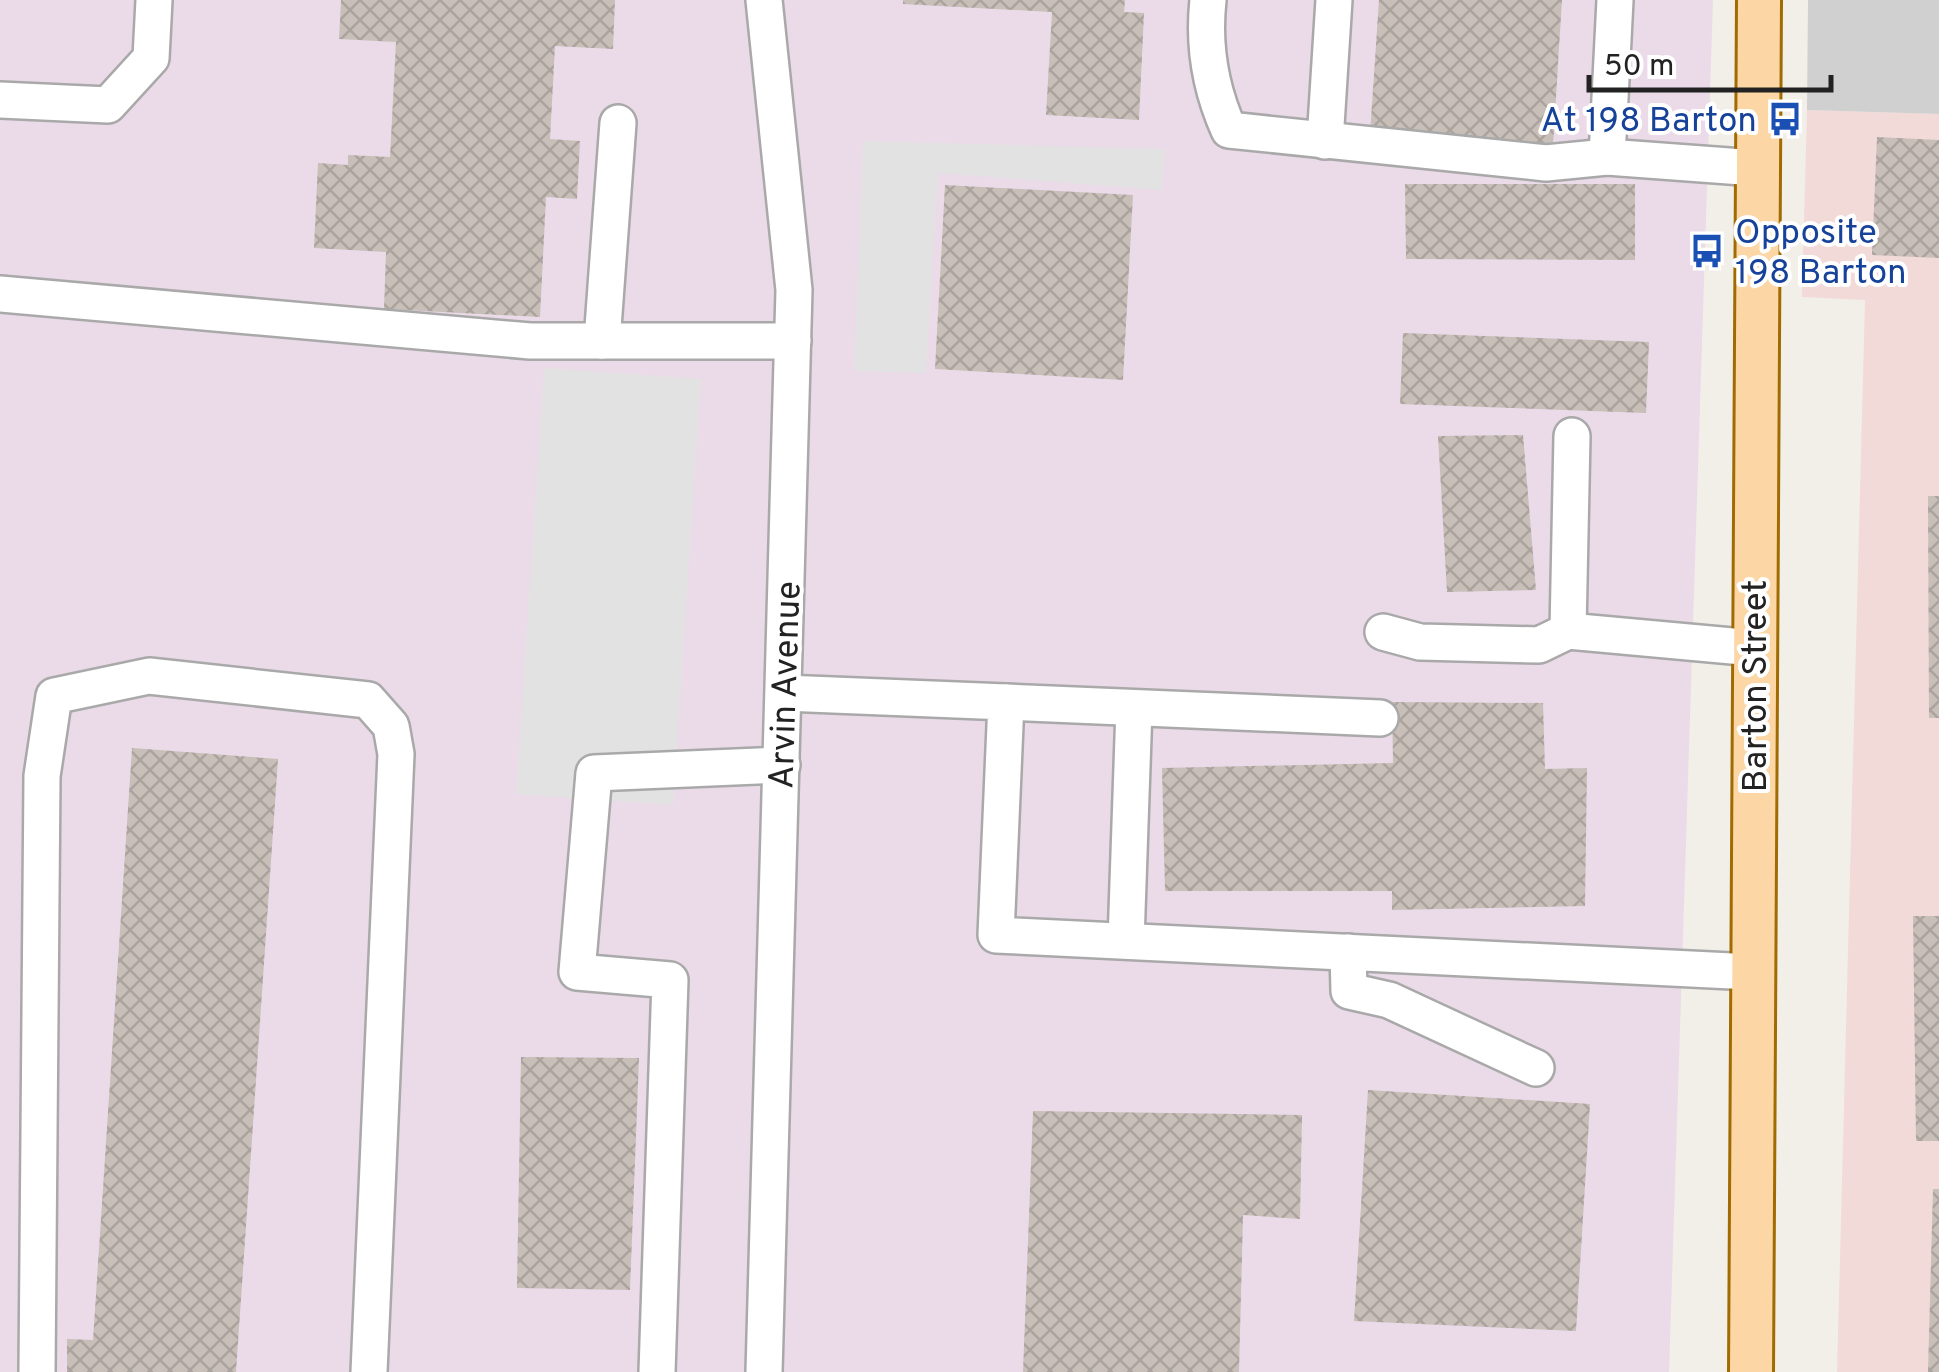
<svg xmlns="http://www.w3.org/2000/svg" width="1939" height="1372" font-family="Overpass,sans-serif">
	<style>
		.commercial { fill: #f2dad9 }
		.industrial { fill: #ebdbe8 }
		.religious { fill: #d0d0d0 }
		.parking { fill: #e2e2e2 }
		.building { fill: url(#building-cross-hatch) }
		.lines { fill: none; stroke-linecap: round; stroke-linejoin: round }
		.minor-casing { stroke: #a9a9a9; stroke-width: 40 }
		.major-casing { stroke: #a06b00; stroke-width: 48 }
		.minor { stroke: #fff; stroke-width: 35 }
		.major { stroke: #fcd6a4; stroke-width: 42 }
		.labels { text-anchor: middle; stroke-width: 8; stroke-linejoin: round; paint-order: stroke }
		.transit-label { font-size: 35px; fill: #164399; stroke: #fff; text-anchor: end }
		.street-label { font-size: 35px; fill: #222; stroke: #fff }
	</style>
	<defs>
		<pattern id="building-cross-hatch" width="8" height="8" patternUnits="userSpaceOnUse" patternTransform="scale(2.5)"><rect width="8" height="8" fill="#c7bfb8"/><path d="M0 0l8 8M0 8l8-8" fill="none" stroke="#aba49e"/></pattern>
	</defs>
	<rect width="100%" height="100%" fill="#f2efe9"/>
	<path class="commercial" d="M1807,110L1939,114V1372H1837L1865,300L1802,297Z"/>
	<path class="industrial" d="M0,0H1713L1669,1372H0Z"/>
	<path class="religious" d="M1808,0H1939V114L1807,110Z"/>
	<g class="parking">
		<path d="M863,141L1165,149L1162,190L938,173L926,373L854,371Z"/>
		<path d="M544,368L701,379L673,805L516,794Z"/>
	</g>
	<g class="building">
		<path d="M341,0H615L613,49L555,46L550,139L580,141L577,199L546,197L540,317L384,309L386,252L314,248L318,163L348,165V155L390,157L396,42L339,39Z"/>
		<path d="M903,0H1125L1124,12L1144,13L1139,120L1046,115L1052,12L903,4Z"/>
		<path d="M1379,0H1562L1553,145L1370,134Z"/>
		<path d="M1877,137L1939,140V258L1872,255Z"/>
		<path d="M1405,184H1635V260L1406,259Z"/>
		<path d="M945,185L1133,195L1123,380L935,369Z"/>
		<path d="M1403,333L1649,342L1646,413L1400,404Z"/>
		<path d="M1523,435L1536,590L1447,592L1438,436Z"/>
		<path d="M1928,496H1939V718H1929Z"/>
		<path d="M1392,702L1543,703L1545,769L1587,768L1585,906L1392,910V891H1165L1162,768L1393,763Z"/>
		<path d="M132,748L278,759L236,1372H67V1339L93,1340Z"/>
		<path d="M1913,916H1939V1141H1916Z"/>
		<path d="M521,1057L639,1058L630,1290L517,1288Z"/>
		<path d="M1368,1090L1590,1104L1576,1331L1354,1321Z"/>
		<path d="M1033,1111L1302,1115L1300,1219L1243,1215L1239,1372H1023Z"/>
		<path d="M1933,1189H1939V1372H1928Z"/>
	</g>
	<g class="lines">
		<g class="minor-casing">
			<g id="minor">
				<path d="M764,0L794,290L764,1372"/>
				<path d="M1208,0C1203,46 1210,88 1229,130L1546,163L1607,157"/>
				<path d="M1615,0L1607,157L1756,168"/>
				<path d="M0,100L108,105L151,58L154,0"/>
				<path d="M1325,141L1334,0"/>
				<path d="M0,294L530,341H793"/>
				<path d="M602,341L618,123"/>
				<path d="M1572,436L1568,631L1754,648"/>
				<path d="M1383,632L1420,642L1539,645L1568,631"/>
				<path d="M784,693L1006,702L996,935L1752,972"/>
				<path d="M1006,702L1380,718"/>
				<path d="M1126,941L1134,708"/>
				<path d="M1348,952L1349,991L1389,1000L1536,1068"/>
				<path d="M37,1372L42,776L54,696L149,676L368,700L391,726L396,754L369,1372"/>
				<path d="M657,1372L670,980L577,972L594,773L782,765"/>
			</g>
		</g>
		<g class="major-casing">
			<path id="major" d="M1751,1372L1759,0"/>
		</g>
		<use href="#minor" class="minor"/>
		<use href="#major" class="major"/>
	</g>
	<defs>
		<g id="bus-bare" transform="scale(2.7)"><path d="M-5-6H5V4H4V6H2V4H-2V6H-4V4H-5ZM-3.5-4V0h7V-4ZM-3.5 1.2v1.5H-2V1.2ZM2 1.2v1.5H3.5V1.2Z" fill="#1a4fb4" stroke="#fff" stroke-width="2.5" paint-order="stroke"/></g>
	</defs>
	<g fill-rule="evenodd">
		<use href="#bus-bare" x="1785" y="119"/>
		<use href="#bus-bare" x="1707" y="251"/>
	</g>
	<g class="labels">
		<g class="transit-label">
			<text x="1757" y="131">At 198 Barton</text>
			<text x="1735" y="243" text-anchor="start">Opposite<tspan x="1735" dy="40">198 Barton</tspan></text>
		</g>
		<g class="street-label">
			<text transform="translate(784 685) rotate(-88)" y="12">Arvin Avenue</text>
			<text transform="translate(1754 686) rotate(-90)" y="12">Barton Street</text>
		</g>
	</g>
	<path d="M1589 75v15h242v-15" fill="none" stroke="#222222" stroke-width="5"/>
	<text x="1604" y="75" font-size="30" fill="#222222" stroke="#ffffff" stroke-width="8" paint-order="stroke">50 m</text>
</svg>
